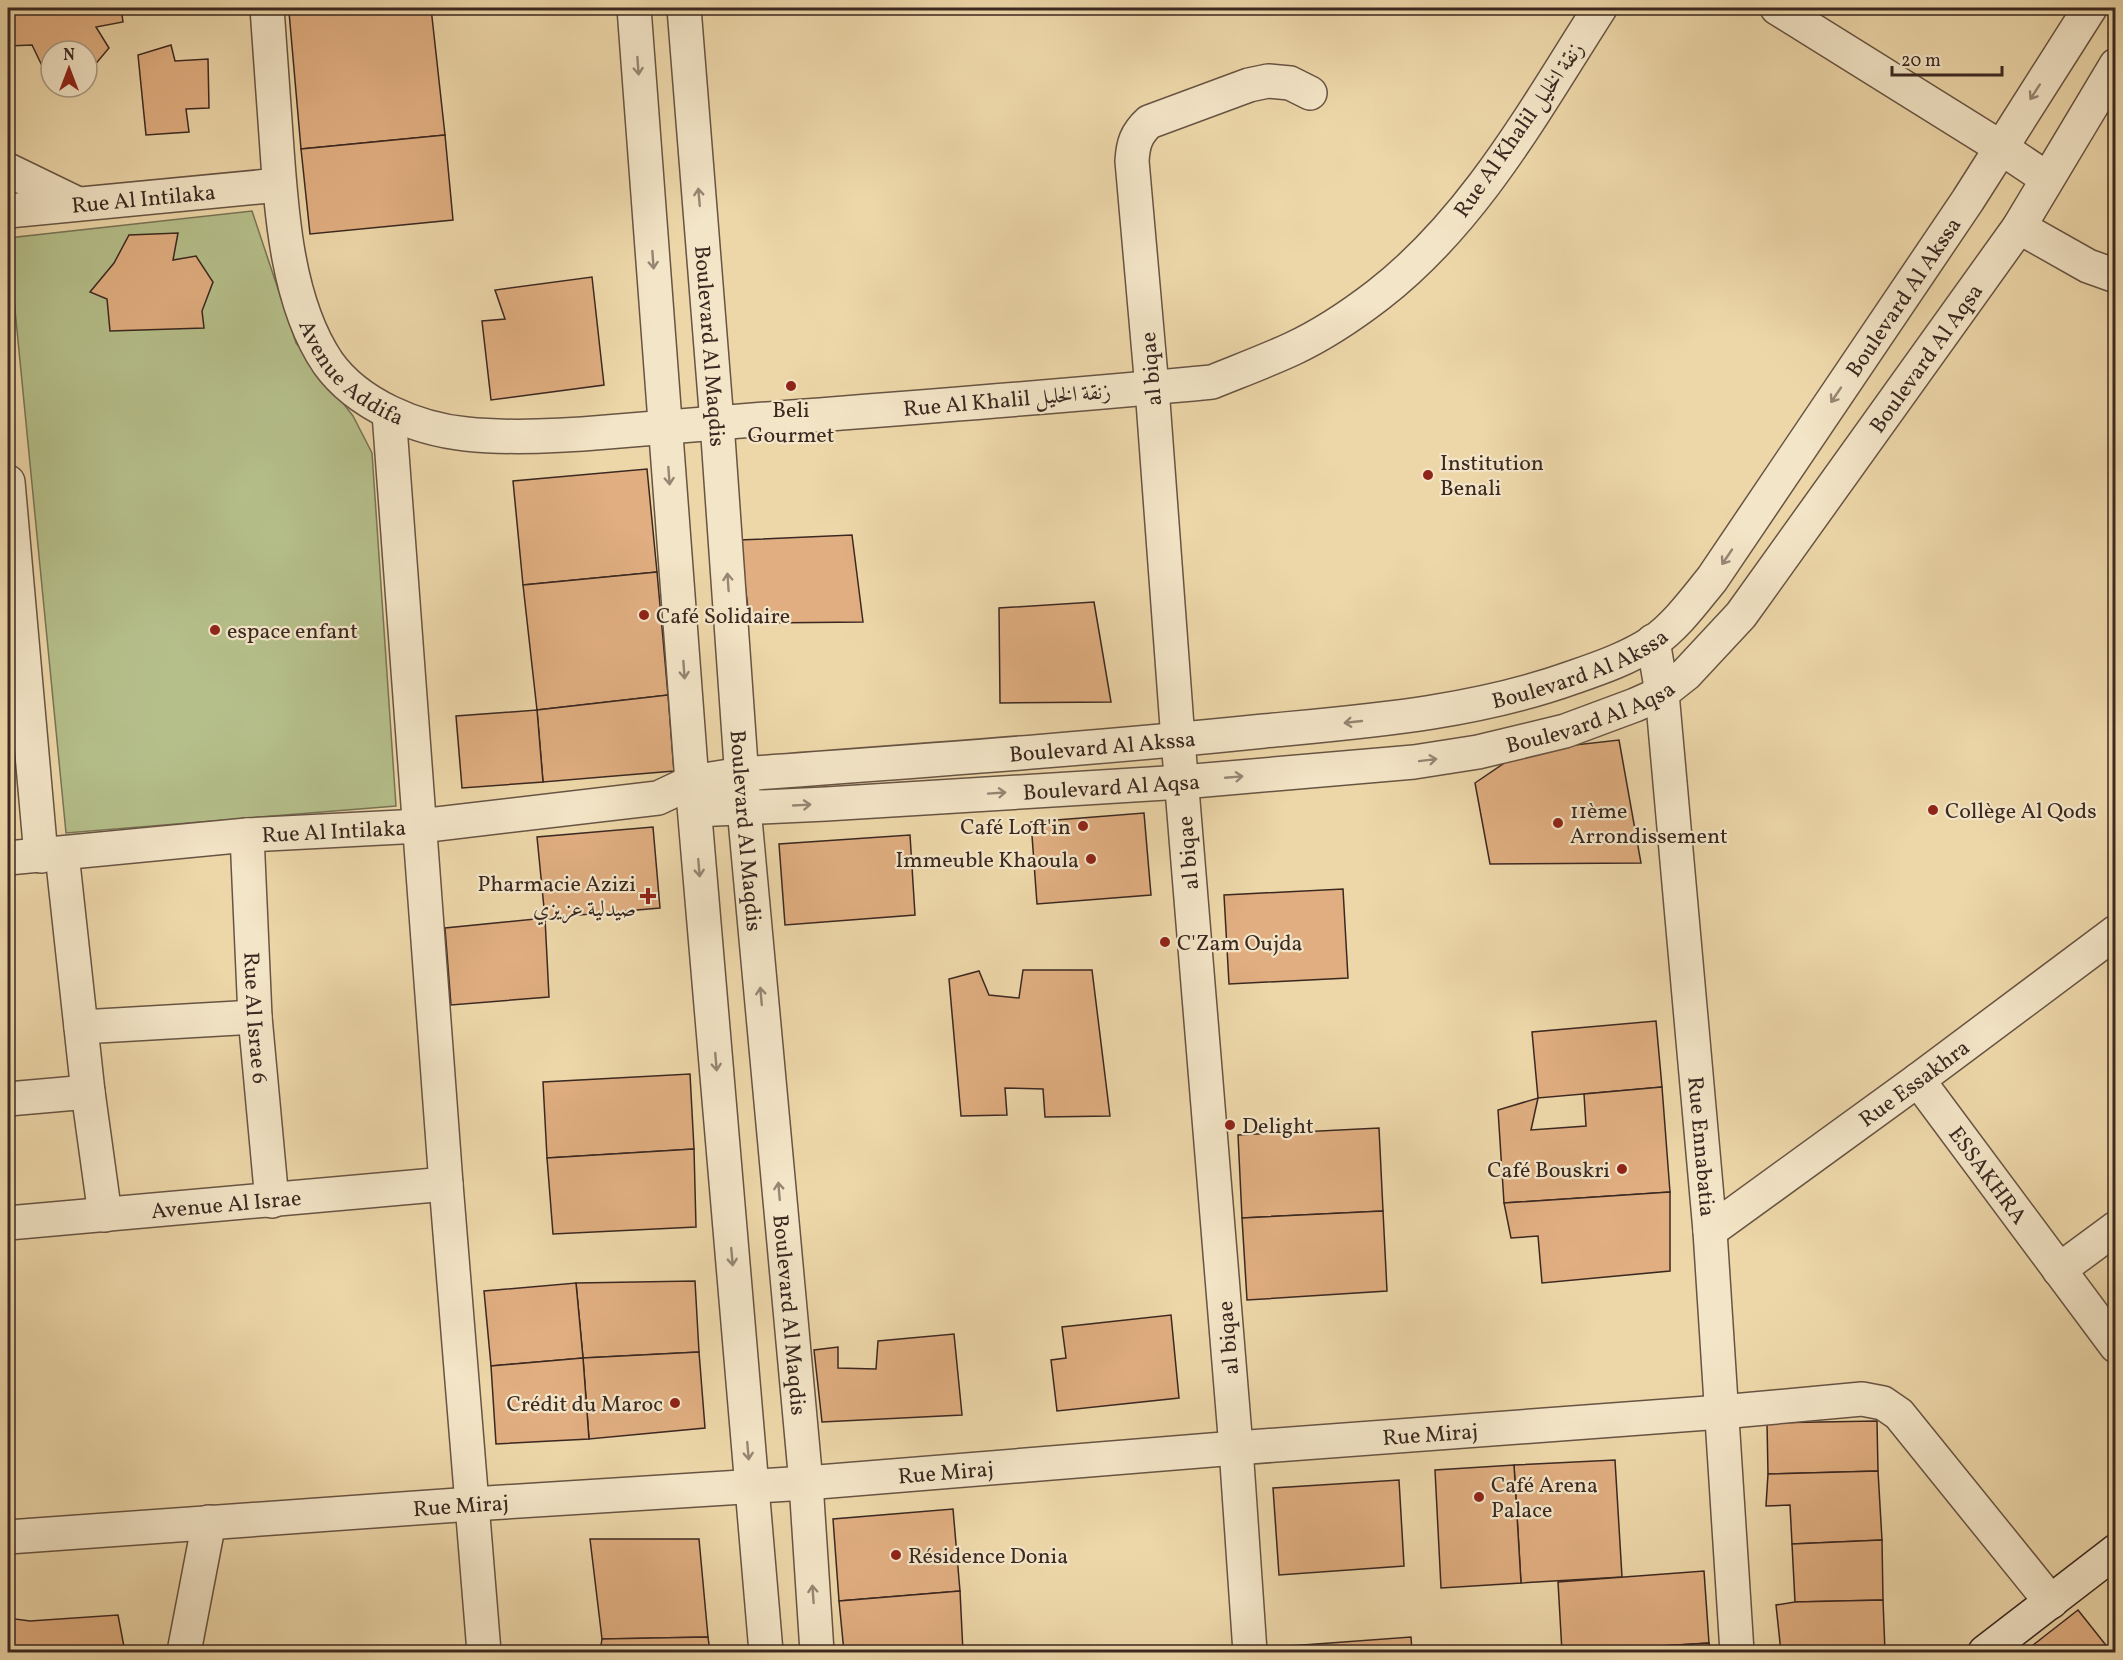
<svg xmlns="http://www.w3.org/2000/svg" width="2123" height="1660" font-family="Vollkorn,Amiri,serif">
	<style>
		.pitch { fill: #b5bf8a; stroke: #787456; stroke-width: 1.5 }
		.building { fill: #e0ae80; stroke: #3b2821; stroke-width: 1.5 }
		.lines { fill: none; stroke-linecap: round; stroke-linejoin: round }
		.minor-casing { stroke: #685443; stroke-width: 36 }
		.tertiary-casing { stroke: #685443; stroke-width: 36 }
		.secondary-casing { stroke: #3b2821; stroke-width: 36 }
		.minor { stroke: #f3e5c7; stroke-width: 33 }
		.tertiary { stroke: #f3e5c7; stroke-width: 33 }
		.secondary { stroke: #f3e5c7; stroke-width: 33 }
		.oneway { stroke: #978674 }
		.poi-dot { fill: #8f2418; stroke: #f3e5c7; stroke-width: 2 }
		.labels { text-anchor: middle; stroke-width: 4.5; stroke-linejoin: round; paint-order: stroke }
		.street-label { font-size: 22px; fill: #3b2821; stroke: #f3e5c7 }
		.poi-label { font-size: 22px; fill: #3b2821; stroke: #f3e5c7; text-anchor: start }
	</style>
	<rect width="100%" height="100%" fill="#edd7a9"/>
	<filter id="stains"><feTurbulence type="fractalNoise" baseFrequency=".00333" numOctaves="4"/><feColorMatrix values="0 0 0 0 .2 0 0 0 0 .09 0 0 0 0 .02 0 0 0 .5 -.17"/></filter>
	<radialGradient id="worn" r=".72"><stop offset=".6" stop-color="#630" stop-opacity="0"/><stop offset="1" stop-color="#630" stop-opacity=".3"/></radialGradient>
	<path class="pitch" d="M252,211L296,343L353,416L372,453L396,806L66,833L8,238Z"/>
	<g class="building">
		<path d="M8,8H121L123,22L96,27L109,48L93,67L87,68V51H51V73L46,74L32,45L8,46Z"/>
		<path d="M288,8H332L289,12Z"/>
		<path d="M332,8H431L445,135L301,149L289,12Z"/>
		<path d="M171,45L175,61L208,59L209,108L186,109L189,132L146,135L138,55Z"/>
		<path d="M445,135L453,220L310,234L301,149Z"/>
		<path d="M178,233L173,260L196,256L213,282L202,311L204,328L110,331L107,299L90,292L114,263L129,235Z"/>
		<path d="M592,277L604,385L491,400L482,321L505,319L495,290Z"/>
		<path d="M647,469L657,572L523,585L513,481Z"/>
		<path d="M852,535L863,622L750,623L739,540Z"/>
		<path d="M657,572L668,695L537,710L523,585Z"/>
		<path d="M1094,602L1111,702L1000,703L999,608Z"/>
		<path d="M668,695L674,771L543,782L537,710Z"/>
		<path d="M537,710L543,782L462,788L456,716Z"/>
		<path d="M1619,740L1641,863L1490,864L1475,783L1522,751Z"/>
		<path d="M1144,813L1151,895L1037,904L1031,822Z"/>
		<path d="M653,827L660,908L545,918L537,837Z"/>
		<path d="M910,835L915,915L785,925L779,844Z"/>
		<path d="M1343,889L1348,978L1229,984L1224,895Z"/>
		<path d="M545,918L549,997L451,1005L445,928Z"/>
		<path d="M1023,970H1092L1110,1116L1045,1117L1043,1089L1005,1088L1007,1115L961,1116L949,979L979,971L989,995L1019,998Z"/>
		<path d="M1656,1021L1662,1087L1538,1098L1532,1032Z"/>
		<path d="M690,1074L694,1149L547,1158L543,1082Z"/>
		<path d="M1662,1087L1670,1192L1504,1203L1498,1110L1538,1098L1531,1130L1586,1126L1584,1094Z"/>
		<path d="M1379,1128L1383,1211L1242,1218L1238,1135Z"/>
		<path d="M694,1149L696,1227L553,1234L547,1158Z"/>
		<path d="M1670,1192V1271L1542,1283L1538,1236L1511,1238L1504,1203Z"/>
		<path d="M1383,1211L1387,1291L1247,1300L1242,1218Z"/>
		<path d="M695,1281L699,1352L583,1358L576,1283Z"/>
		<path d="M576,1283L583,1358L491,1366L484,1291Z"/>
		<path d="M1171,1315L1179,1398L1057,1411L1051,1360L1066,1358L1062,1327Z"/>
		<path d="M954,1334L962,1415L822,1422L814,1350L838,1347V1368L876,1369L878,1341Z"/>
		<path d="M699,1352L705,1428L589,1439L583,1358Z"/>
		<path d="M583,1358L589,1439L496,1444L491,1366Z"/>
		<path d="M1877,1421L1878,1471L1768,1474L1767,1423Z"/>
		<path d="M1615,1460L1622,1577L1521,1583L1514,1465Z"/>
		<path d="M1514,1465L1521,1583L1441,1588L1435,1470Z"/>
		<path d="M1878,1471L1882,1540L1792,1544L1790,1505L1766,1506L1768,1474Z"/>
		<path d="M1399,1480L1404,1566L1279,1575L1273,1488Z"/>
		<path d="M953,1509L960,1591L839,1601L833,1519Z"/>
		<path d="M590,1539H699L708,1637L602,1639Z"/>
		<path d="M1882,1540L1883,1600L1795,1602L1792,1544Z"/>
		<path d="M1704,1571L1709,1643L1562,1652L1558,1582Z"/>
		<path d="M960,1591L963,1652H844L839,1601Z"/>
		<path d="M1883,1600L1885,1652H1781L1776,1605L1795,1602Z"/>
		<path d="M2078,1610L2109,1649L2104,1652H2030L2028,1649Z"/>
		<path d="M118,1615L125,1652H8V1618L30,1621Z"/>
		<path d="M708,1637L710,1652H600L602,1639Z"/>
		<path d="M1411,1637L1412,1652H1276V1647Z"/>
		<path d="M1709,1643L1710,1652H1562Z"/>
	</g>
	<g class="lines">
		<g class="minor-casing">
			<g id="minor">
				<path id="s1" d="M267,8C270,50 273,93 276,135C281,208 286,301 328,363C358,405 417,429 466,434C512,439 561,436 607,432C656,428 704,424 753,420C906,408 1059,397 1212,382C1239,371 1266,361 1292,349C1322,335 1352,315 1378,295C1475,220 1535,109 1600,8"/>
				<path d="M1777,8L2000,147L2046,178"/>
				<path d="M8,170L76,203"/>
				<path id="s2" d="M8,211L279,185"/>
				<path d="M2019,227L2088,266L2116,276"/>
				<path d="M389,413L446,1184L484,1652"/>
				<path d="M8,482L41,856"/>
				<path id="s3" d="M1653,641L1662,693L1710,1231L1737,1652"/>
				<path id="s4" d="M247,835L255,1017L272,1201"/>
				<path d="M62,854L88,1092L105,1215"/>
				<path id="s5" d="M8,858L247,835L420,826L658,798L692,782"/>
				<path d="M81,1027L255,1017"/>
				<path id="s6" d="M1918,1080L2116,1346"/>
				<path d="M8,1099L88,1092"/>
				<path id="s7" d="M8,1223L446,1184"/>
				<path id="s8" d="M1710,1231L1918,1080L2116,932"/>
				<path d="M2059,1270L2116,1228"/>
				<path id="s9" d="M8,1537L472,1504L806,1483L1236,1448L1721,1412L1862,1399L1883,1403L1899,1414L2051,1602"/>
				<path d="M184,1652L209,1522"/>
				<path d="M1250,1652L1236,1448L1178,740L1152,388L1132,161C1133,144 1136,134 1149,122L1249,85L1268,81L1290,83L1310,93"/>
			</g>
		</g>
		<g class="tertiary-casing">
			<g id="tertiary">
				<path d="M634,8L692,782L766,1652"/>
				<path id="s10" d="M684,8L717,423L744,808L806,1483L817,1652"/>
				<path id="s11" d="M692,782L742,774C916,761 1090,749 1264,731C1369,721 1474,713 1574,677C1600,668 1629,658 1653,642C1676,626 1694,601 1712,579L1968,200L2090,8"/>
				<path id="s12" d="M695,810L826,804L1182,782L1414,762L1478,752L1565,731L1635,705L1662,693L1686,674L1741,615L2019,227L2116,65"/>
			</g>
		</g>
		<g class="secondary-casing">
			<path id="secondary" d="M1985,1652L2116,1551"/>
		</g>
		<use href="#minor" class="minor"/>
		<use href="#tertiary" class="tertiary"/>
		<use href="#secondary" class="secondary"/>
	</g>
	<defs><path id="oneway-shaft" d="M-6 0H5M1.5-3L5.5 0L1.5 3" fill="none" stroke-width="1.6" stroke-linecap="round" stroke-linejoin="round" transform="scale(1.5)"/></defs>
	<g class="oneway">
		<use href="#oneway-shaft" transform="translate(638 66) rotate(86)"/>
		<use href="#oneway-shaft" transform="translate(2035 92) rotate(123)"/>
		<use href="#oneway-shaft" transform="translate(699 197) rotate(-95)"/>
		<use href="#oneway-shaft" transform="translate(653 260) rotate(86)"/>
		<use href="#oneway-shaft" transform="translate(1836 395) rotate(124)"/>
		<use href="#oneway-shaft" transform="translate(669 476) rotate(86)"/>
		<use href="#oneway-shaft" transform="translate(1727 557) rotate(124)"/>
		<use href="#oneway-shaft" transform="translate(728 582) rotate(-94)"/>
		<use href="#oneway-shaft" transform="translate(684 670) rotate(86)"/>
		<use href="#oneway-shaft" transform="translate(1353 722) rotate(174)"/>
		<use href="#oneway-shaft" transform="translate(1428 760) rotate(-7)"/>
		<use href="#oneway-shaft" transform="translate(1234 777) rotate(-5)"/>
		<use href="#oneway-shaft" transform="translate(997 793) rotate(-4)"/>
		<use href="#oneway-shaft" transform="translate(802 805) rotate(-3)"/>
		<use href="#oneway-shaft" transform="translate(699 868) rotate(85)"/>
		<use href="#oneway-shaft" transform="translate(761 996) rotate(-95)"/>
		<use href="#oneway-shaft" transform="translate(716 1062) rotate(85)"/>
		<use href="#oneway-shaft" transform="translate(779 1191) rotate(-95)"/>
		<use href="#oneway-shaft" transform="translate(732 1257) rotate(85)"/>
		<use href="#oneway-shaft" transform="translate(748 1451) rotate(85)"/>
		<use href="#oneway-shaft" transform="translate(813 1594) rotate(-94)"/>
	</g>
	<g class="poi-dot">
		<circle cx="791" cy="386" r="6"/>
		<circle cx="1428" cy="475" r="6"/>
		<circle cx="644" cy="615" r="6"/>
		<circle cx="215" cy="630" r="6"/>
		<circle cx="1933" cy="810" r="6"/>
		<circle cx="1558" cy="823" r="6"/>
		<circle cx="1083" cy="826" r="6"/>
		<circle cx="1091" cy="859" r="6"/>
		<path d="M645 887h6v6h6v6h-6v6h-6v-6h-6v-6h6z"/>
		<circle cx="1165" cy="942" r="6"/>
		<circle cx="1230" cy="1125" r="6"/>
		<circle cx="1622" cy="1169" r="6"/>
		<circle cx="675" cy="1403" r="6"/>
		<circle cx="1479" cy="1497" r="6"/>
		<circle cx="896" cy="1555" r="6"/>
	</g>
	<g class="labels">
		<g class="street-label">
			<text transform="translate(1518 129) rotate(-55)" y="8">Rue Al Khalil زنقة الخليل</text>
			<text dy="8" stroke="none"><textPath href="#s2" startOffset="136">Rue Al Intilaka</textPath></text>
			<text dy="8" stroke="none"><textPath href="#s11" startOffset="1404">Boulevard Al Akssa</textPath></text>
			<text dy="8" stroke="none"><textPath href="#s10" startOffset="339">Boulevard Al Maqdis</textPath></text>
			<text dy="8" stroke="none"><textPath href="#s12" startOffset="1407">Boulevard Al Aqsa</textPath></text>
			<text dy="8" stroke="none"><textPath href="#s1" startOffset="387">Avenue Addifa</textPath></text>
			<text transform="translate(1150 369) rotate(-95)" y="8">al biqae</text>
			<text transform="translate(1007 399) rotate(-5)" y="8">Rue Al Khalil زنقة الخليل</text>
			<text dy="8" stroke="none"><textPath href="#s11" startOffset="898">Boulevard Al Akssa</textPath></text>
			<text dy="8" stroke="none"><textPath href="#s12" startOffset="903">Boulevard Al Aqsa</textPath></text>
			<text dy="8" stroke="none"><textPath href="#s11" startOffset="412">Boulevard Al Akssa</textPath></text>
			<text dy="8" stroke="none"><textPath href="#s12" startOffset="417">Boulevard Al Aqsa</textPath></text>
			<text dy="8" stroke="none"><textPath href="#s10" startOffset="825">Boulevard Al Maqdis</textPath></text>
			<text dy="8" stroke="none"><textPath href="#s5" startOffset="327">Rue Al Intilaka</textPath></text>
			<text transform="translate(1187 853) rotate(-95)" y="8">al biqae</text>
			<text dy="8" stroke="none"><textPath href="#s4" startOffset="183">Rue Al Israe 6</textPath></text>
			<text dy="8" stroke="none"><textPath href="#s8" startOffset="252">Rue Essakhra</textPath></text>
			<text dy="8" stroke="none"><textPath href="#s3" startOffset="508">Rue Ennabatia</textPath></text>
			<text dy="8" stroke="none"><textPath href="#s6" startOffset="118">ESSAKHRA</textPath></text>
			<text dy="8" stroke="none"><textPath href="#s7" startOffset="219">Avenue Al Israe</textPath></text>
			<text dy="8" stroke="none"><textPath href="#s10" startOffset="1311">Boulevard Al Maqdis</textPath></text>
			<text transform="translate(1227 1338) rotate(-95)" y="8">al biqae</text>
			<text dy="8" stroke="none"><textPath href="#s9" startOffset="1426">Rue Miraj</textPath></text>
			<text dy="8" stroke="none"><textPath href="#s9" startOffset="940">Rue Miraj</textPath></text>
			<text dy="8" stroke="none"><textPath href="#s9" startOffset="454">Rue Miraj</textPath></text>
		</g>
		<g class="poi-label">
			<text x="791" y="417" text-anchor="middle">Beli<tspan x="791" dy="25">Gourmet</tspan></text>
			<text x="1440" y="470">Institution<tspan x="1440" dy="25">Benali</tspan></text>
			<text x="656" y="623">Café Solidaire</text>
			<text x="227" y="638">espace enfant</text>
			<text x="1570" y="818">11ème<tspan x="1570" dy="25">Arrondissement</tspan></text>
			<text x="1945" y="818">Collège Al Qods</text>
			<text x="1071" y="834" text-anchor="end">Café Loft'in</text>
			<text x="1079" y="867" text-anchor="end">Immeuble Khaoula</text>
			<text x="636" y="891" text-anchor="end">Pharmacie Azizi<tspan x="636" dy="25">صيدلية عزيزي</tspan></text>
			<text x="1177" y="950">C'Zam Oujda</text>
			<text x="1242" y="1133">Delight</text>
			<text x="1610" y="1177" text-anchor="end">Café Bouskri</text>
			<text x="663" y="1411" text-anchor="end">Crédit du Maroc</text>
			<text x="1491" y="1492">Café Arena<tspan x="1491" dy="25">Palace</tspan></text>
			<text x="908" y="1563">Résidence Donia</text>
		</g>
	</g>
	<rect width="2123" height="1660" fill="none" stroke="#edd7a9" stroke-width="30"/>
	<rect x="9" y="9" width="2105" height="1642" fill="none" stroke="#3b2821" stroke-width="3"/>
	<rect x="15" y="15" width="2093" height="1630" fill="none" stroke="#3b2821" stroke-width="1.5"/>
	<g transform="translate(69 69)"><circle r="28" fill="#f3e5c7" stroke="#a99985" stroke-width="1.5"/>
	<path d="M0-4.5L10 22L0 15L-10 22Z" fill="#8f2418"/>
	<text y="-9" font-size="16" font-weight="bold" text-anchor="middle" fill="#3b2821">N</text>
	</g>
	<path d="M1892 66v9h110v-9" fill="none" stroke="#3b2821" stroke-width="3"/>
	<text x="1901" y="66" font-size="18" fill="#3b2821" stroke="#f3e5c7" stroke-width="4.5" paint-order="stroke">20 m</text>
	<rect width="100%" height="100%" filter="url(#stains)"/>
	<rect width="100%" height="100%" fill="url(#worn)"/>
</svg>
